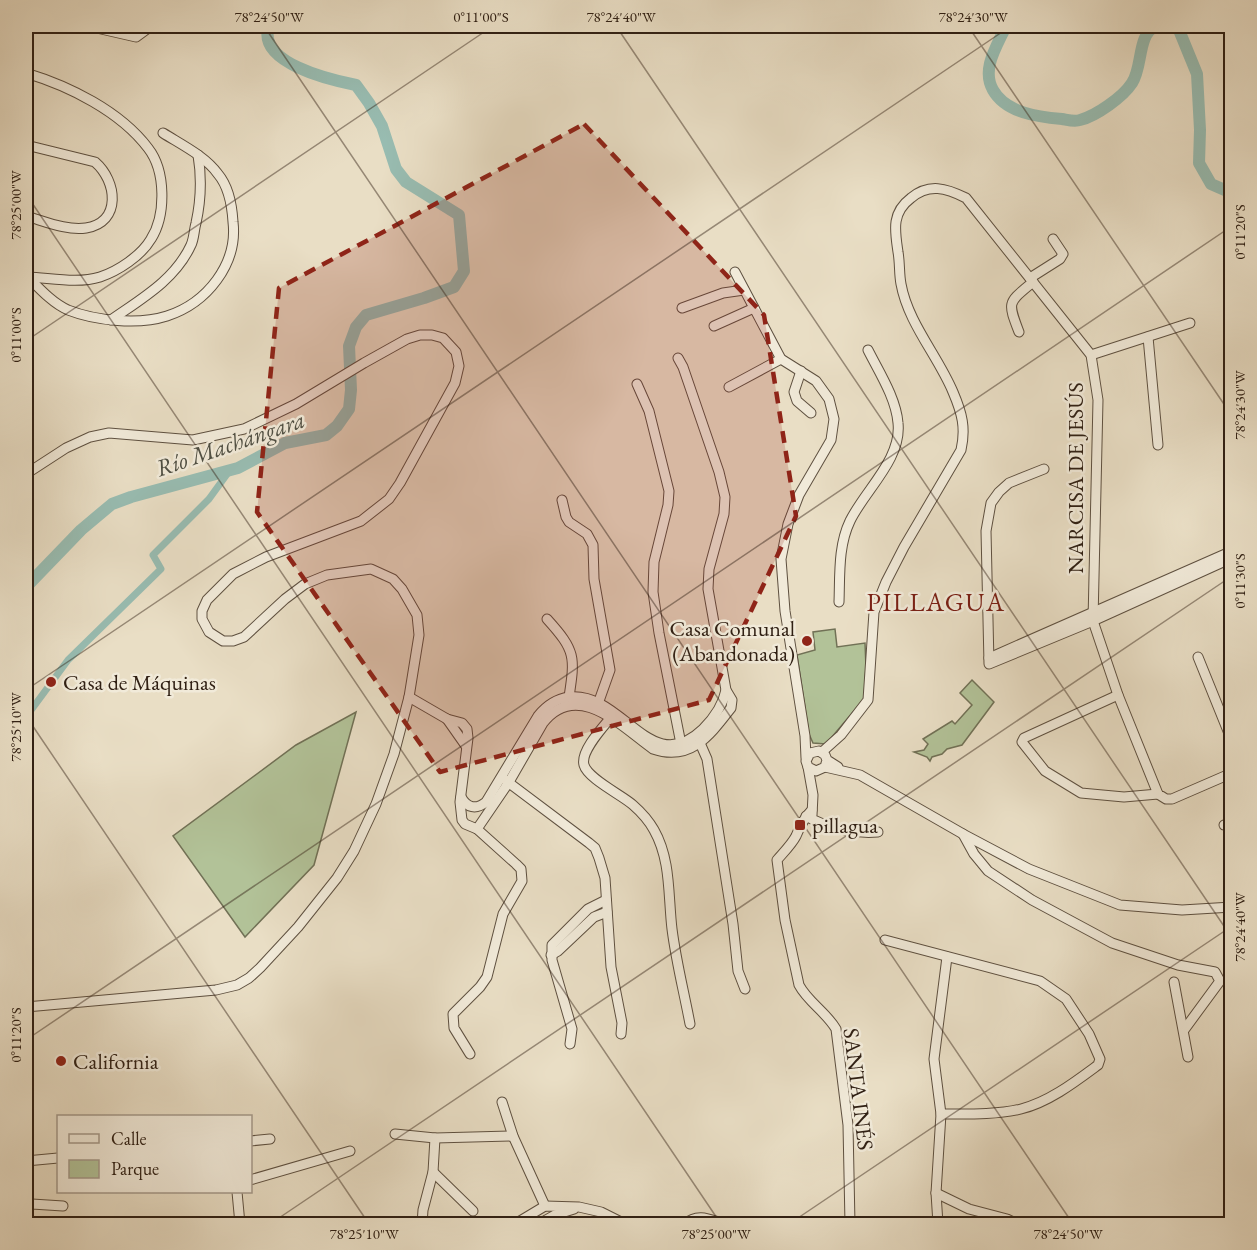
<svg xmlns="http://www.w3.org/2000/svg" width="1257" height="1250" font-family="'EB Garamond',serif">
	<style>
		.green { fill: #b2c298; stroke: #717156; stroke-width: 1.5 }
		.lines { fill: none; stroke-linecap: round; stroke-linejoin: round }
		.canal { stroke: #98bcb1; stroke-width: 7 }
		.river { stroke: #98bcb1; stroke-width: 12 }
		.minor-casing { stroke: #5e5040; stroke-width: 11 }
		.minor { stroke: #f1ead9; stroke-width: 9 }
		.marked { fill: #8f2418; fill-opacity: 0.2; stroke: #8f2418; stroke-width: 4.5; stroke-dasharray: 12 8; stroke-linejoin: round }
		.ticks { fill: none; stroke: #302014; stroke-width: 1.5; stroke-opacity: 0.45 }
		.poi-dot { fill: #8f2418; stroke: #f1ead9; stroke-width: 2 }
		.labels { text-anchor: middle; stroke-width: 5; stroke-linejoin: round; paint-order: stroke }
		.street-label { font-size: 22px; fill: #302014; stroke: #f1ead9 }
		.poi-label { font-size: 22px; fill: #302014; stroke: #f1ead9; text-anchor: start }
		.water-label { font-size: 24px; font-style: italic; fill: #4f4f43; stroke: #f1ead9 }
		.quarter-label { font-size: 26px; letter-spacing: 1.5px; fill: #7a1f14; stroke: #f1ead9 }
		.neatline { fill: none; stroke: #302014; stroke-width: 2 }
		.ticks-label { font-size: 15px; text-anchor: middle; fill: #302014 }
	</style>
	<rect width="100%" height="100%" fill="#e9dec5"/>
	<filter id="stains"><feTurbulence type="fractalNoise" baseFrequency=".00333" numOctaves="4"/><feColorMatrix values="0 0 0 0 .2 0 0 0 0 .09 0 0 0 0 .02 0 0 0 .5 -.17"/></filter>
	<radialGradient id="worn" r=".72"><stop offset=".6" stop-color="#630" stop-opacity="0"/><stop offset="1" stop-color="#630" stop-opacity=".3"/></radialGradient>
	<g class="green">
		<path d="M835,629L837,647L865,643L866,667L864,699L826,744L813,743L809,734L797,655L815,650L813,632Z"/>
		<path d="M972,680L994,702L962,745L947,749L942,754L932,757L930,761L927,757L914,752L924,750L928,744L923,739L952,721L955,724L972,705L960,693Z"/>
		<path d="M356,712L314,865L245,937L173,836L296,745Z"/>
	</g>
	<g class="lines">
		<path class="canal" d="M26,717L68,660L161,569L153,555L209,499L230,470"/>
		<g class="river">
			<path d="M1006,26C997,46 981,69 993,90C1006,113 1038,117 1062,119C1068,120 1075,122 1080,120C1096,116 1123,97 1132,83C1143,67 1137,34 1156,26"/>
			<path d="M1171,26L1179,30L1197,74L1200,130L1199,163L1211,184L1227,191H1232"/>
			<path d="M26,587L81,530L112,504L131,497L238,468L285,443L326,435L337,426L349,409L351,390L349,346L356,327L366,315L424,298L454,287L464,271L459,215L406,182L396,169L382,126L369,103L356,85C331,80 256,63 269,26"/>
		</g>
		<g class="minor-casing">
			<g id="minor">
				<path d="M88,26L136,37L151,26"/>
				<path d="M26,73C69,86 120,111 148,148C166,171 166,215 151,239C141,256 118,271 100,277C78,284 51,278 28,277"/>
				<path d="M26,145L95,162C117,181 122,222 86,228C67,231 44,221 26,216"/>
				<path d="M735,272L781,359L816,381L829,399L834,419L831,440L799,495L788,524L781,559L785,611L805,736L806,758"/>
				<path d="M26,275C38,287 52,303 68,310C96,321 139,325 167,316C207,303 238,264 233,222C232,205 229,187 218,174C205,156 182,145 163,133"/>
				<path d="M1030,278L1060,259L1063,254L1053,239"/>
				<path d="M682,308L723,293L744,290"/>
				<path d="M111,320C141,299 175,280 191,245C194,239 194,230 196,223C201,200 202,179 198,155"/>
				<path d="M714,326L754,308"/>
				<path d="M1019,332C1007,301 1008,303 1033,282"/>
				<path d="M1148,337L1158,445"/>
				<path d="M1091,355L1190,323"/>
				<path d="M801,371L794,392L797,401L811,413"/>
				<path d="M637,384L649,411L669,491L668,505L654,562L653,592L659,633L681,744"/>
				<path d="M729,387L781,359"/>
				<path d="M1044,469L1009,483L999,492L991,503L986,531L989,664L1093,621L1232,558"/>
				<path d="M26,474L66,448L90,437L109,433L193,440L244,429L296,404L364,363L407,339L420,335H432L443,338L456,352L459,366L455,383L400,483L389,499L361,521L266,557L233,574L207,600L202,611V619L209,632L223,641H233L244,637L285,599L305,584L327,575L371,569L393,579L402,589L417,615L419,635L409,697L394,754L376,804L354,851L337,878L298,927L260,968L249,978L237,985L216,990L26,1007"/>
				<path d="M562,500L566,517L569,522L587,534L593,545L594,579L610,670L599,701"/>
				<path d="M839,602C840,575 838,546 850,521C865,490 902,459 898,423C896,398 879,372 868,350"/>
				<path d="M547,619C576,651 575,657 569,697"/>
				<path d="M1198,657L1232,741"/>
				<path d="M989,658L1232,551"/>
				<path d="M1118,695L1024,738L1022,742L1045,771L1081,793L1124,797L1158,794"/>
				<path d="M409,697L447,719L462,723L467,729L468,738L460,802L462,820L465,824L477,829L516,864L521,869L522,881L503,914L487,977L480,987L453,1014L454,1028L470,1054"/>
				<path d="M613,715C604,726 580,751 584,765C588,779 622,795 633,805C641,812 649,821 654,830C671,860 668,895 672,929C676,961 684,992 690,1024"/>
				<path d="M447,719L466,746"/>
				<path d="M700,743L707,759L733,924L738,971L745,989"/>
				<path d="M822,752L841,735L868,700L874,612L886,582L904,547L961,450C966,428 962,413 953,392C938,356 908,323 901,284C899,274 900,263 898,252C895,231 891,213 911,198C929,183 946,188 966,198L1091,355L1098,400L1093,621L1118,695L1158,794L1166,799H1172L1232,773"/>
				<path d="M827,760L825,767L816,771L808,767L806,761L810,753L819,751L825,755L827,760L838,767"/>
				<path d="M808,767L813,795L812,815"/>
				<path d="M825,767L860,775L963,834L1029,869L1120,905L1182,910L1232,907"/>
				<path d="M504,779L589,843L595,848L599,858L605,878L611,967L622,1023L621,1034"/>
				<path d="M461,797C467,808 476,810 486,802L538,716C546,706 556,699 569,697C623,691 650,780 703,729C714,718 723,705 726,690"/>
				<path d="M812,810C804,818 800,826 796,836C792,844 783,853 777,860L785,920L799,985C808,1002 826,1012 836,1029L848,1125L850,1224"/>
				<path d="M806,816C827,828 854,834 878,832"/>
				<path d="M1224,825L1232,826"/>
				<path d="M477,829L509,782L543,723C577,679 622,727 653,749C691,762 710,735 731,708L732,700L726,690L708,589L709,569L724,514L725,497L719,472L683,367L678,358"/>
				<path d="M963,834L974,854L988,871L1032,900L1112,943L1178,965L1215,972L1220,981L1184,1030"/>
				<path d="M885,940L1040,981L1066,999L1089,1034L1100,1059L1098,1065C1075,1082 1049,1102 1021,1109C997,1115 966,1114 941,1114"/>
				<path d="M551,955L558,951L594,917L607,912"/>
				<path d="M1174,982L1188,1057"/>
				<path d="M570,1044L572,1029L552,960V945L588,909L606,900"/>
				<path d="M502,1102L513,1136L545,1206"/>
				<path d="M395,1134L435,1138L513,1136"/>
				<path d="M250,1141L270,1139"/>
				<path d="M26,1161L58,1158"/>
				<path d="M433,1172L473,1211"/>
				<path d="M250,1180L350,1151"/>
				<path d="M237,1192L240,1224"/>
				<path d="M936,1193L969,1209L1007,1219L1017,1224"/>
				<path d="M26,1207L32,1204L63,1206"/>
				<path d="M422,1224L423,1210L433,1172L435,1138"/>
				<path d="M515,1224L545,1206L579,1207L601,1212L625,1224"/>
				<path d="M539,1224L555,1215L574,1209"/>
				<path d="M685,1224C698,1212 711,1220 725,1224"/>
				<path d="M938,1224L936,1193L941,1114L934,1059L947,957"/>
			</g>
		</g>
		<use href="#minor" class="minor"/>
	</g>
	<path class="marked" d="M584,124L764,315L796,516L709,700L440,772L257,512L279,288Z"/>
	<path class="ticks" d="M264,26L1073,1224M616,26L1232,938M968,26L1232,416M26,194L721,1224M26,341L493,26M26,690L1011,26M26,716L369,1224M26,1040L1232,226M270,1224L1232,576M789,1224L1232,926"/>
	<g class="poi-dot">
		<circle cx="807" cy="641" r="6"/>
		<circle cx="51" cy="682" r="6"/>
		<rect x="794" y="819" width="12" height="12" rx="3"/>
		<circle cx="61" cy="1061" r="6"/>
	</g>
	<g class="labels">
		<g class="street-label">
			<text transform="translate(1075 478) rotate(-90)" y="8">NARCISA DE JESÚS</text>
			<text transform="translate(859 1089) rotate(83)" y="8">SANTA INÉS</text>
		</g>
		<g class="poi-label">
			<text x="795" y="636" text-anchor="end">Casa Comunal<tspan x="795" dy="25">(Abandonada)</tspan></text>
			<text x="63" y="690">Casa de Máquinas</text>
			<text x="812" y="833">pillagua</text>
			<text x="73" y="1069">California</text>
		</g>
		<g class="water-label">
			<text transform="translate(230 444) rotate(-19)" y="8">Río Machángara</text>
		</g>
		<g class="quarter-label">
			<text x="936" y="611">PILLAGUA</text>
		</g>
	</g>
	<rect width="1257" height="1250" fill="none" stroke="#e9dec5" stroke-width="66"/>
	<rect x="57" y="1115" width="195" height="78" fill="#f1ead9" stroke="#a4998a" stroke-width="1.5"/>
	<rect x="69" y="1134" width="30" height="9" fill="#f1ead9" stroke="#a4998a" stroke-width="1.5"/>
	<text x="111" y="1145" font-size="18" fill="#302014">Calle</text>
	<rect x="69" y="1160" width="30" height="18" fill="#b2c298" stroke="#a4998a" stroke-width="1.5"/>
	<text x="111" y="1175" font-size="18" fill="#302014">Parque</text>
	<rect x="33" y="33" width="1191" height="1184" class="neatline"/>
	<g class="ticks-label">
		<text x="269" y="22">78°24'50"W</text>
		<text x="481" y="22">0°11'00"S</text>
		<text x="621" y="22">78°24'40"W</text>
		<text x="973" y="22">78°24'30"W</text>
		<text transform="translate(16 205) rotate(-90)" y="5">78°25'00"W</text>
		<text transform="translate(1240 232) rotate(-90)" y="5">0°11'20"S</text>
		<text transform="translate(16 335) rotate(-90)" y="5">0°11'00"S</text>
		<text transform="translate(1240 405) rotate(-90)" y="5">78°24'30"W</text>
		<text transform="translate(1240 581) rotate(-90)" y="5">0°11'30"S</text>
		<text transform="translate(16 727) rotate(-90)" y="5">78°25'10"W</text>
		<text transform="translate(1240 927) rotate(-90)" y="5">78°24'40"W</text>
		<text transform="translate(16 1035) rotate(-90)" y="5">0°11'20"S</text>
		<text x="364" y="1239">78°25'10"W</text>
		<text x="716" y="1239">78°25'00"W</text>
		<text x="1068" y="1239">78°24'50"W</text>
	</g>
	<rect width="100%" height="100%" filter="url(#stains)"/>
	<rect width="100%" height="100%" fill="url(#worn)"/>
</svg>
